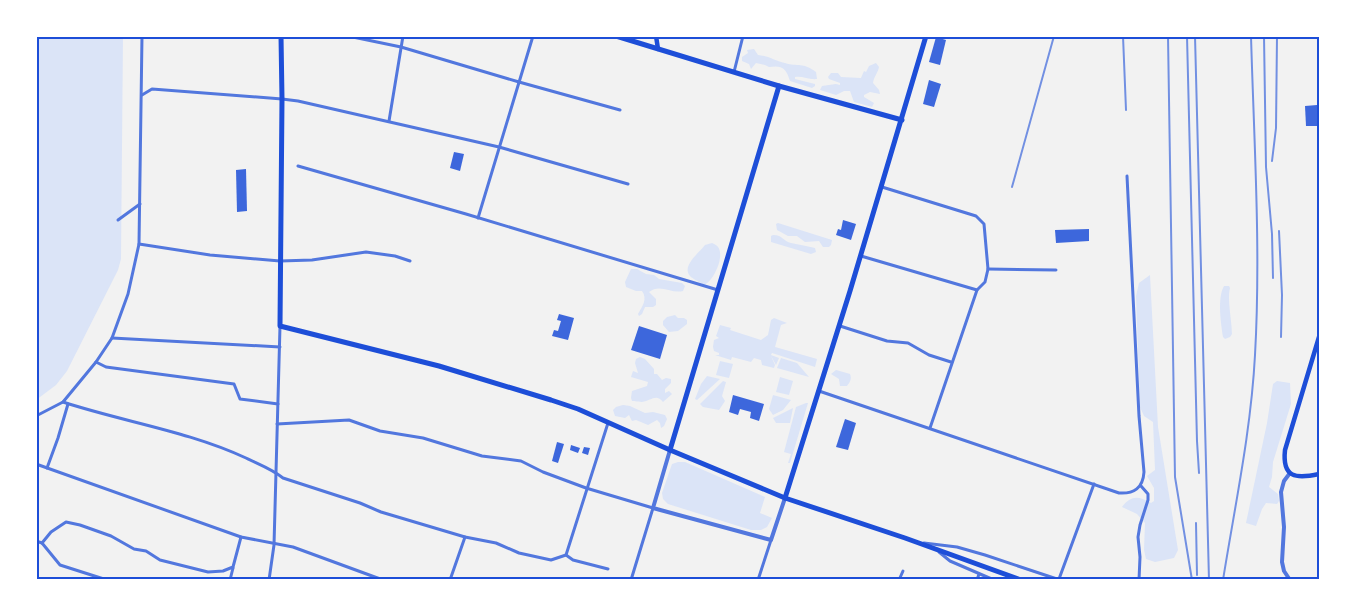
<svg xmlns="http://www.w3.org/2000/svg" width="1355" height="616" font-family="'Nunito Sans',sans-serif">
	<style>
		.green { fill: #dbe4f7 }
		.building { fill: #3d67dc }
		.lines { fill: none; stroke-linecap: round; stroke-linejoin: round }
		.minor { stroke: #5277de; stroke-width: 3 }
		.tertiary { stroke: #5277de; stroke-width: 4 }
		.secondary { stroke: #1d4ed8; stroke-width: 4.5 }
		.primary { stroke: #1d4ed8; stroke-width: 5 }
		.rail { stroke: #7290e2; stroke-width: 2 }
		.neatline { fill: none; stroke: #1d4ed8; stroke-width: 2 }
	</style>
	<rect width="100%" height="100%" fill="#f2f2f2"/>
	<g class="green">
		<path d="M36,36H123L121,259L118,270L67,371L56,385L36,400Z"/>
		<path d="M754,49L758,55C769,56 775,61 785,63C798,67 803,62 816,72L817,79C809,80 803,76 795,77V79L815,84V86L812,88L790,81C786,68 782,65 769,67L765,65L756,63L751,69L749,64L742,61V57L748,53L747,50Z"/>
		<path d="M876,63L879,67C878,73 874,76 873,83L879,90L880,94L870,92L864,95V97L874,103L872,107L854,102L850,91H844L836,95L820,90L822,86L836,84L840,85V83L829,79L828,77L831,73H838L841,77L861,78L864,71L866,72L869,66Z"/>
		<path d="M778,223L832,240L831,245L829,247H823L819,241L805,242L797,236H788L777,230L776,224Z"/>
		<path d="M773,235C783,235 784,242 791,243C799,245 808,246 815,248L816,252L811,254L771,242V236Z"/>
		<path d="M712,243C714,244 717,245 718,247C725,256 714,281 704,285C700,282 693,279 690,276C681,266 700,252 705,245Z"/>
		<path d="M631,269H637L646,274L654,275L659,279L682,283L685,286L683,291C671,294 660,283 649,292L656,299V305L653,307H645L642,314L639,316L638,314C642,307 648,299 642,291H636L626,287L625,282Z"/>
		<path d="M1150,275L1158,427L1178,550L1174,558L1155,562L1146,559L1144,550L1145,523L1137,514L1122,507C1131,495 1139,496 1151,503L1154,501V488L1147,476L1155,470L1153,422L1144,416L1140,407L1136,296L1139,283Z"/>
		<path d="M1224,286H1229L1230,288C1227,299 1232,321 1232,334L1230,337L1225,339L1223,337C1221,324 1217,298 1224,286Z"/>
		<path d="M675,315L678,318H684L687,320V324L678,331L669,332L663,325V321L667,317Z"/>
		<path d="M774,318L787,323L781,325L775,347L817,359L815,367L772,353L771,355L779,358L776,365L771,356L775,365L774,368L762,365L761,360L754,358L751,362L732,357L731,360L715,355H719V353L714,351L713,347L714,340L719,338L716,336L720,325L731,328L730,330L761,340L768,335L771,320Z"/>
		<path d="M640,357L645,359L654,369V374H657L662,380L666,378L671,379V383L665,389V393L669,391L672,394L663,402C656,393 651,401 642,402C641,402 633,401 632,401L631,398L632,391L647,386L648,382L631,377L633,371L638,373L635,363L636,359Z"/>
		<path d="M781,358L797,363L809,377L777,368Z"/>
		<path d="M720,361L733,364L729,378L716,375Z"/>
		<path d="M836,370L850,374C852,379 850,382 847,386H840L839,379L831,374Z"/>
		<path d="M707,376L720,379L697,400L695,399L701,384Z"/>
		<path d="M780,377L793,381L789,395L776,392Z"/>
		<path d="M723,381L726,382L722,396L725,401L719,410L703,407L700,404Z"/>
		<path d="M1277,381L1290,383L1291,404L1273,462L1272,477L1269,487L1278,494L1279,501L1277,504L1266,503L1262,509L1256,526L1246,523L1267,423L1273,384Z"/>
		<path d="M773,395L791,400L783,410L773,415L769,409Z"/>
		<path d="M806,403H808L790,463H788L791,454L784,452L796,407Z"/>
		<path d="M623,405L630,406L645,413L653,412L665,415L667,419L664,426L661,428L660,423L657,420L648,425L636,420L632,421L629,415L625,418L615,416L613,410L616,407Z"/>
		<path d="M793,408L790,423H776L773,418Z"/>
		<path d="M678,462H685L765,497L760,513L772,518L767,527L761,530H751L668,504L663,499L662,493L672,464Z"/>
	</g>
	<g class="building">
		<path d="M936,37L946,40L940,65L929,62Z"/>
		<path d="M929,80L941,84L934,107L923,104Z"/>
		<path d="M1317,105L1318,126H1306L1305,106Z"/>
		<path d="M454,152L464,154L460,171L450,168Z"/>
		<path d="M246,169L247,211L237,212L236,170Z"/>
		<path d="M843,220L856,224L851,240L836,235L838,229L841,230Z"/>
		<path d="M1089,229V241L1056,243L1055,230Z"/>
		<path d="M559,314L574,318L568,340L552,336L554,330L558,331L561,321L557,320Z"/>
		<path d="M639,326L667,335L660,359L631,350Z"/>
		<path d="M733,395L764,404L759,421L750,418L751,412L740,409L738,415L729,412Z"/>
		<path d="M845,419L856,423L848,450L836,447Z"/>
		<path d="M557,442L564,444L558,463L552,461Z"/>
		<path d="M571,445L580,448L578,453L570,450Z"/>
		<path d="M584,447L590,448L588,455L582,453Z"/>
	</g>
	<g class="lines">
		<g class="minor">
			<path d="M348,36L401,47L519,82L620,110"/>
			<path d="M734,72L743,36"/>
			<path d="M142,95L152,89L282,99L298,101L499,147L628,184"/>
			<path d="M389,121L403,36"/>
			<path d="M298,166L466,214L718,290"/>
			<path d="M882,187L976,216L984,224L988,269L985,282L977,290L930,428"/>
			<path d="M478,218L533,36"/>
			<path d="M118,220L140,204"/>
			<path d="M139,244L210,255L280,261L312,260L366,252L395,256L410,261"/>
			<path d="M861,256L977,290"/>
			<path d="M988,269L1056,270"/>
			<path d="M840,326L887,341L908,343L929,355L951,362"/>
			<path d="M112,338L280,347"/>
			<path d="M96,362L106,367L234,384L240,399L278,404"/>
			<path d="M819,391L1119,493C1134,494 1143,488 1144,472L1139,416L1127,176"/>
			<path d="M63,402C124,422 188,431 246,458C258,464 272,469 283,478L360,503L381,512L465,537L496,543L519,553L551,560L566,555L573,560L608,569"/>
			<path d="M36,416L63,402L96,362L112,338L128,294L139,244L142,36"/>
			<path d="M277,424L349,420L380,431L423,438L482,456L521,461L543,472L586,488L653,508L631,580"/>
			<path d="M36,464L241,537L293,547L383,580"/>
			<path d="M47,468L58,438L68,404"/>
			<path d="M36,541L42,543L51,532L66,522L80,525L111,536L134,549L146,551L160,560L208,572L223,571L233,567L241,537"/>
			<path d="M42,543L60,565L107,580"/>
			<path d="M924,543L957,547L985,555L1060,580"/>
			<path d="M939,552L950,561L994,580"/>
			<path d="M566,555L608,423"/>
			<path d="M1059,579L1094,484"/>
			<path d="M230,580L233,568"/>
			<path d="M269,580L274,545L280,326"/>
			<path d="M450,580L465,537"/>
			<path d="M758,580L771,540"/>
			<path d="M899,580L903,571"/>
			<path d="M977,580L979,574"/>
			<path d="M1139,580L1140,557L1138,537L1140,525L1148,500V494L1141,486"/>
		</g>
		<g class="tertiary">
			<path d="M670,450L653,508L771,540L785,498"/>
			<path d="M1290,580L1284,571L1282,562L1284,527L1281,492L1284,481L1290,473"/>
		</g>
		<g class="secondary">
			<path d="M656,36L658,49"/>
			<path d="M1319,337L1285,450C1282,478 1296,479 1319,474"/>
		</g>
		<g class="primary">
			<path d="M281,36L282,99L280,326L439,366L551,400L578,409L670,450L785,498L905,538L1021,580"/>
			<path d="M616,36L779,86L902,120"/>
			<path d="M670,450L779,86"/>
			<path d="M785,498L850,291L926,36"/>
		</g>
		<g class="rail">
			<path d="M1123,36L1126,110"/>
			<path d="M1168,36L1175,477L1192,580"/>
			<path d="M1187,36L1197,441L1199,473"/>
			<path d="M1195,36L1209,580"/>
			<path d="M1264,36L1266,167L1272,234L1273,278"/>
			<path d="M1272,161L1276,128L1277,36"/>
			<path d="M1012,187L1054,36"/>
			<path d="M1279,231L1282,295L1281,337"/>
			<path d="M1196,523L1197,575"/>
			<path d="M1223,580C1235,505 1251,431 1255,355C1261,249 1254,142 1251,36"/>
		</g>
	</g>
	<rect width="1355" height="616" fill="none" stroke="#ffffff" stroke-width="75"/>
	<rect x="38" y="38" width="1280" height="540" class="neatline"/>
</svg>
